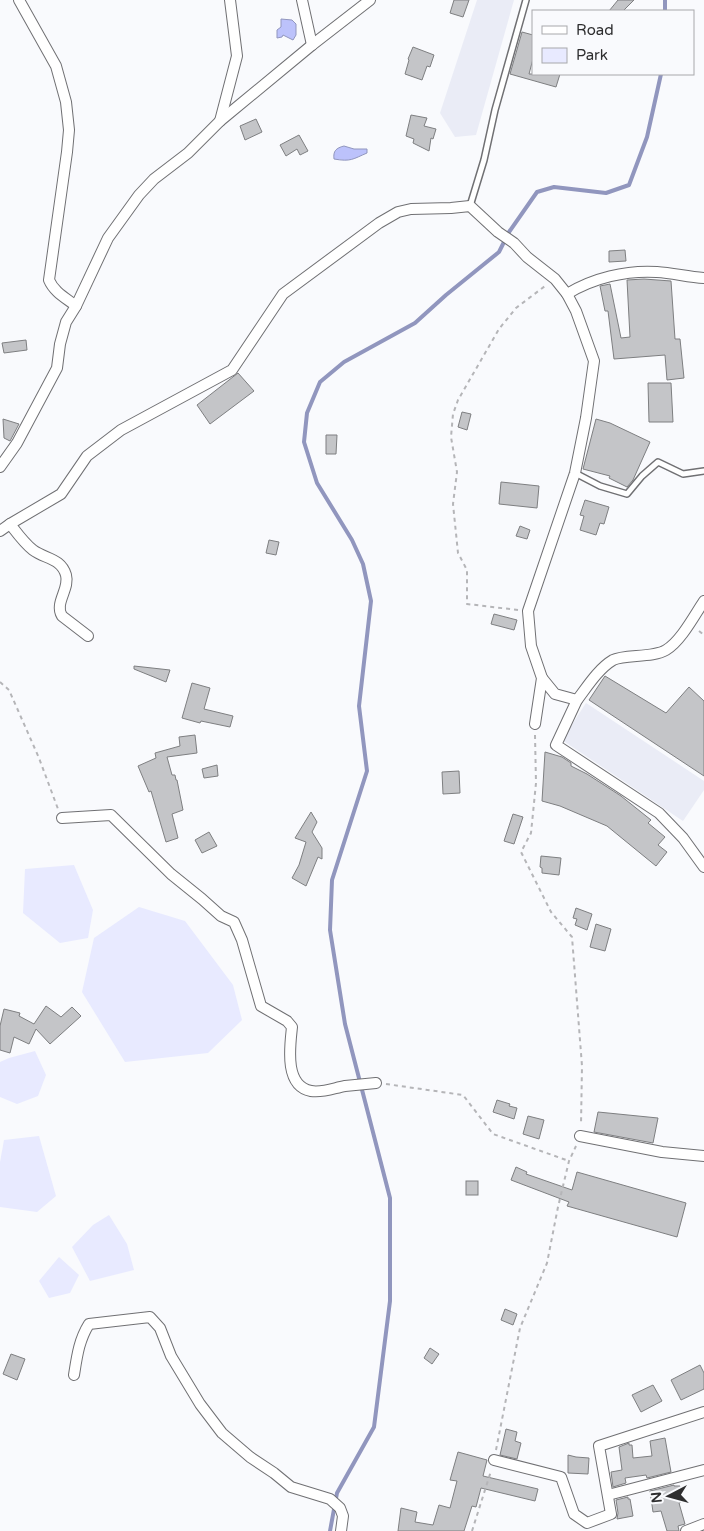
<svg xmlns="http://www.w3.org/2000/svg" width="704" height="1531" font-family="'Varela Round',sans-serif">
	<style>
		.built { fill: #eaecf6 }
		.green { fill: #e8eaff }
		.water { fill: #bcc2fb; stroke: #9196be }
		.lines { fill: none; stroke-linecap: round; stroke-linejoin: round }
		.stream { stroke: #9196be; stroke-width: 4 }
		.building { fill: #c4c5c8; stroke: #7e7f81 }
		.service-casing { stroke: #707073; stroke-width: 8 }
		.minor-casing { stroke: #707073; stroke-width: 12 }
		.path { stroke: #b5b5b8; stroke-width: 2; stroke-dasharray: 4 4; stroke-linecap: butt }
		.service { stroke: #fff; stroke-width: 5 }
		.minor { stroke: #fff; stroke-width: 10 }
	</style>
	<rect width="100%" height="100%" fill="#f9fafd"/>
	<g class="built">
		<path d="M477,0H514L476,135L455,137L440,113Z"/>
		<path d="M586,703L704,781V790L683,821L562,740Z"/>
	</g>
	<g class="green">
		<path d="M74,865L93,910L88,938L60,943L23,913L25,869Z"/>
		<path d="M139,907L185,921L233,985L242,1020L208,1053L125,1062L82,992L94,938Z"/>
		<path d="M35,1051L46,1075L38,1096L17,1104L0,1097V1062L9,1058Z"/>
		<path d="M39,1136L56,1196L37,1212L0,1207V1162L4,1140Z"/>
		<path d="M109,1215L127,1244L134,1270L90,1281L72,1247L93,1225Z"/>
		<path d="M59,1257L79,1275L70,1293L49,1298L39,1281Z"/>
	</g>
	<g class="water">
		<path d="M281,19L292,20L296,24V35L293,40L283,35L282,37L277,38V30L281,27Z"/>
		<path d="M344,146L354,149H367V153C353,159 351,162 334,159C333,151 336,148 344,146Z"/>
	</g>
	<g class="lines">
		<g class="stream">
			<path d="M665,0V11"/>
			<path d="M330,1531L337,1493L374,1427L390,1301V1198L345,1024L330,930L332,880L367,771L359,706L371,601L363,564L352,540L317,483L304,442L307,413L320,382L344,362L415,323L446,295L499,252L509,232L537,192L554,187L606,193L629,185L647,137L661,74"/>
		</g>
	</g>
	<g class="building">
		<path d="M454,0H469L463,17L450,13Z"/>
		<path d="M618,0H634L623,11H609Z"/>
		<path d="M522,32L533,35V59L529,74H560L556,87L510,74Z"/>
		<path d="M413,47L434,55L430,67L427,66L422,80L405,74L409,60L408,59Z"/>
		<path d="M411,115L427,118L424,126L436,129L433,139L431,138L429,151L413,143L414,139L406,136Z"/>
		<path d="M256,119L262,132L245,140L240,126Z"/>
		<path d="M299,135L308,151L300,155L297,149L286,156L280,145Z"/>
		<path d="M625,250L626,261L609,262V251Z"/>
		<path d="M644,279L671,281L675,339H680L684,378L667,380L665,355L614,359L608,311H605L600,286L610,284L621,338L630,337L627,280Z"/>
		<path d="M26,340L27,350L4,353L2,343Z"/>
		<path d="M238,373L254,391L210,424L197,405Z"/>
		<path d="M648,383H671L673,422H649Z"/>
		<path d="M462,412L471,414L467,430L458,427Z"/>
		<path d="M3,419L19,424L10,441L4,438Z"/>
		<path d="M596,419L610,423L650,442L633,480L627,487L609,478L610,476L583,469Z"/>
		<path d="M326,435H337L336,454H326Z"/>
		<path d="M501,482L539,486L537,508L499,504Z"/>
		<path d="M585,500L609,507L604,524L600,523L596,535L580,530L584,516L580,515Z"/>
		<path d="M520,526L530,530L527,539L516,536Z"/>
		<path d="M269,540L279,542L276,555L266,553Z"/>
		<path d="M494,614L517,620L514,630L491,624Z"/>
		<path d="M134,666L170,670L166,682L134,669Z"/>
		<path d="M605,676L666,713L689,687L704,701V776L589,700Z"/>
		<path d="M192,683L210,688L204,709L233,716L230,727L201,721L200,723L182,718Z"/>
		<path d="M195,735L197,753L167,757L172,775H175L176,780H177L183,810L172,814L178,838L166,842L151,791L149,792L138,766L156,758L155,753L180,746L179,737Z"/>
		<path d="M545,752L562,757L571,763V766L587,774L621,796L651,820L648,823L665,837L658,845L667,852L656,866L607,826L560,806L542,801Z"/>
		<path d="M217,765L218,776L204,778L202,769Z"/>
		<path d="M459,771L460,793L443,794L442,772Z"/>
		<path d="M311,812L317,822L312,832L322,848V859L318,857L306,886L292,878L299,865L306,842L295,838Z"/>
		<path d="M513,814L523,817L514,844L504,841Z"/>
		<path d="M209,832L217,846L202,853L195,840Z"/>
		<path d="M541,856L561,858L559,875L542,873V868L540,867Z"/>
		<path d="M576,908L592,914L587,930L575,925L577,919L573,918Z"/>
		<path d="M596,924L611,929L605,951L590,947Z"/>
		<path d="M46,1006L61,1017L72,1007L81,1016L50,1044L36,1029L29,1044L14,1037L10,1053L0,1050V1026L4,1009L20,1013L19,1016L34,1024Z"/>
		<path d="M497,1100L510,1104L509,1106L517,1108L514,1119L493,1112Z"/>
		<path d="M598,1112L658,1118L653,1143L594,1132Z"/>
		<path d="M528,1116L544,1120L539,1139L523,1134Z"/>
		<path d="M516,1167L527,1172L526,1174L572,1190L577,1172L686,1203L677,1237L567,1206L569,1202L511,1180Z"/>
		<rect x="466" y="1181" width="12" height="14"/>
		<path d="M505,1309L517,1314L513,1325L501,1320Z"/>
		<path d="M430,1348L439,1354L432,1364L424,1358Z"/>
		<path d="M11,1354L25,1359L17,1380L3,1374Z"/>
		<path d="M700,1365L704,1373V1389L681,1400L671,1380Z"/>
		<path d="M653,1385L662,1401L641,1412L632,1395Z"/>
		<path d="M506,1429L517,1432L515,1441L521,1443L517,1459L500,1455Z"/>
		<path d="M665,1438L671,1472L647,1478L646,1475L625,1478L626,1483L613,1487L611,1472L622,1470L619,1447L629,1443V1445H632L633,1458L652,1456L650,1441Z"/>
		<path d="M458,1452L487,1460L483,1476L538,1489L535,1501L481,1488L476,1507L472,1506L464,1531H398L401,1508L417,1512L415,1522L433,1525L439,1505L450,1508L457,1481L450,1480Z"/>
		<path d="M568,1455L576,1457L589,1458L588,1474L568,1473Z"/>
		<path d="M674,1485V1486H680L682,1502L679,1503L685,1524L678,1526L679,1531H667L661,1511L653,1512L650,1491Z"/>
		<path d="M628,1497V1499H630L633,1516L617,1519L618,1513L616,1500Z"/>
	</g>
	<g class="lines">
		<g class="service-casing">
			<g id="service">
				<path d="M470,206L484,160L495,110L526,0"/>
				<path d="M575,473L600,486L627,494L642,476L658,462L683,474L704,471"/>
			</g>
		</g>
		<g class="minor-casing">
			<g id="minor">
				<path d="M19,0L56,66L66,102L69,130L67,152L49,280C54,292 66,298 76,306"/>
				<path d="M302,0L312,45"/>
				<path d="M220,121L237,56L230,0"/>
				<path d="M0,467L17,443L57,368L60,344L66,322L76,306L108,238L139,195L154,179L188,153L220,121L312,45L370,0"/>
				<path d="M10,524C17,533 24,543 33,550C45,559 61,558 66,575C70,589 54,603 62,616L88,636"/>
				<path d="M0,531L10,524L61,494L87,456L121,430L232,370L283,294L379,223L398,212L411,209L451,208L470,206L498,232L514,243L527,257L555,279L567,294C593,278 626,270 657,272C673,273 688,277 704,278"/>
				<path d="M542,678L555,694L577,700L556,745L659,813L683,838L704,867"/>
				<path d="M577,700C587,687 598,669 613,660C624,654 653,658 666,650C681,641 694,616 704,601"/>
				<path d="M535,724L542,678L531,646L528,611L575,473L586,418L594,361L576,311L567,294"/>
				<path d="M62,818L111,815L171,874L202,899L221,916L234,922L242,940L261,1006L287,1021L292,1027C290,1046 284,1086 311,1091C323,1093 334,1088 345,1086C355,1085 366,1084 376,1083"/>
				<path d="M580,1136L662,1152L704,1156"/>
				<path d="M74,1375C77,1356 79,1340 89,1324L150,1317L160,1328L171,1356L200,1404L222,1433L250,1457L274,1473L291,1487L330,1499L340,1508L343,1516L341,1531"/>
				<path d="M494,1460L561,1477L574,1514L587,1523L611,1514L599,1446L704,1412"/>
				<path d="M608,1495L704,1470"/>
				<path d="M686,1531L704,1524"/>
			</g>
		</g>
		<g class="path">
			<path d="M518,610L467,604V570L458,553L453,504L457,472L451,437L453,414L458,400L499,329L516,308L545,286"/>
			<path d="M699,631L704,635"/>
			<path d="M0,682L9,690L39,758L58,809"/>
			<path d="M535,735L536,783L531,833L521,852L551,912L572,937L582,1066L581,1125"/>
			<path d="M386,1084L463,1095L493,1134L569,1161"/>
			<path d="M496,1450L520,1328L547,1263L558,1207L569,1161L576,1146"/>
			<path d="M472,1531L491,1471"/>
		</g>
		<use href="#service" class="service"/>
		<use href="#minor" class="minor"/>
	</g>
	<rect x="532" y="10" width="162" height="65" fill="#f9fafd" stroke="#a8a8ab"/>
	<rect x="542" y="26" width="25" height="8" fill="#ffffff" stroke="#a8a8ab"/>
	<text x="576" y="35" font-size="15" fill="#2e2e2f">Road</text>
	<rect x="542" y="48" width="25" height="15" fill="#e8eaff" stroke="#a8a8ab"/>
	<text x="576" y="60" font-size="15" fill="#2e2e2f">Park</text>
	<g transform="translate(669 1496) rotate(264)" stroke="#f9fafd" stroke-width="4" paint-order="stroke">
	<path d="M0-4L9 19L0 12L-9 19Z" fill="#2e2e2f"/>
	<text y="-8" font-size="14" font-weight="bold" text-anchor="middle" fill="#2e2e2f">N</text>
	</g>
</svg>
